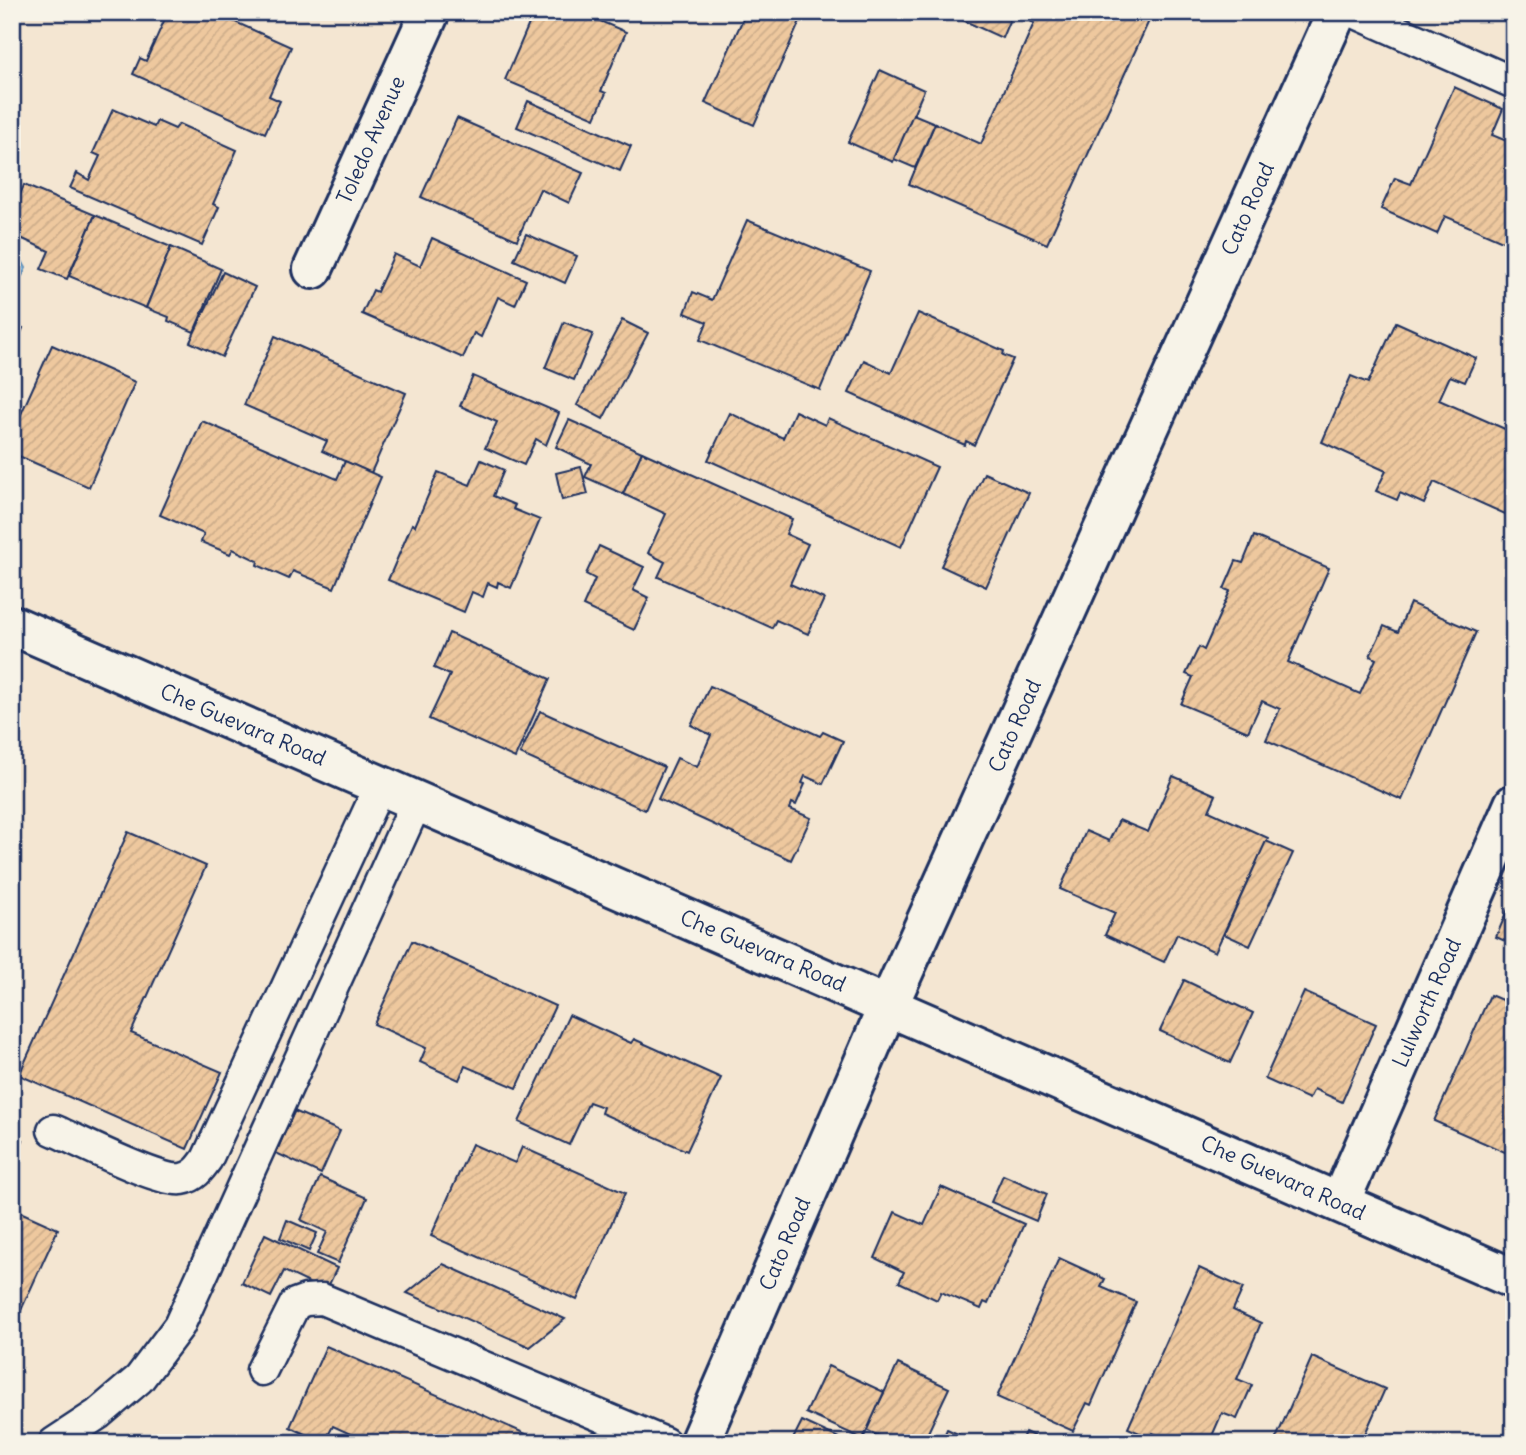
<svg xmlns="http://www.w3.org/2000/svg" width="1526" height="1455" font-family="Delius,sans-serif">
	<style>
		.water { fill: url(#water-ripples); stroke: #6591b9; stroke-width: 2 }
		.building { fill: url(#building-hatch); stroke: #1b2f5e; stroke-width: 2 }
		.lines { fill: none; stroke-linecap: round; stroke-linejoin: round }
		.lane-casing { stroke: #1b2f5e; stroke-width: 35 }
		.street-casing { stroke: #1b2f5e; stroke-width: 44 }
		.secondary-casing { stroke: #1b2f5e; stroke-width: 44 }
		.lane { stroke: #f7f3e8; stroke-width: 30 }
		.street { stroke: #f7f3e8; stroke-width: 38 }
		.secondary { stroke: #f7f3e8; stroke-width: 38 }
		.labels { text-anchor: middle; stroke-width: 5; stroke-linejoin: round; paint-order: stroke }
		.street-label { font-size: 21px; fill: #1b2f5e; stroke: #f7f3e8 }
	</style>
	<defs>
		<pattern id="water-ripples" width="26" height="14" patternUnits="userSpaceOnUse" patternTransform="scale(1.75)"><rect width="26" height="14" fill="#96d2f6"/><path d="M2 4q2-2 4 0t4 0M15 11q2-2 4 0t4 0" fill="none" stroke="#81b5d5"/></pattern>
		<pattern id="building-hatch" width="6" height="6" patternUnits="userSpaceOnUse" patternTransform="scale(1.75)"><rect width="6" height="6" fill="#eec89e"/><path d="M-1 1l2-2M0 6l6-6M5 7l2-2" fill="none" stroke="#ccac8a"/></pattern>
	</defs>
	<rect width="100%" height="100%" fill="#f4e6d2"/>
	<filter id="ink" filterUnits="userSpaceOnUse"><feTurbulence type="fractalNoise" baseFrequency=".0143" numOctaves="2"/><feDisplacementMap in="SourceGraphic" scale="14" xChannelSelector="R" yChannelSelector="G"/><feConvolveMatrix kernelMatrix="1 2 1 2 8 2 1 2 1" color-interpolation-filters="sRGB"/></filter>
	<g filter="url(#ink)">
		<path class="water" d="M12,252L20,257L26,268L22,276L13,283Z"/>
		<g class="building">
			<path d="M168,12H213L291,47L269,96L280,101L265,133L133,74L140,58L146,61Z"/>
			<path d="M534,12H579L626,32L601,91L606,93L595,118L505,80Z"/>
			<path d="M746,12H804L754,125L705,103Z"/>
			<path d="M945,12H1153L1047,244L909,184L935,123L981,144L1034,23L1012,14L1002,38Z"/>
			<path d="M880,70L924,90L893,162L848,142Z"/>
			<path d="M1454,87L1503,109L1492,135L1514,144V246L1445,216L1437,234L1381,209L1395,178L1411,184Z"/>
			<path d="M528,101L631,146L620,171L517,127Z"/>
			<path d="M113,109L154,127L157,121L175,129L179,124L237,150L213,204L219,207L202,245L70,188L77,173L89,180L100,156L93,153Z"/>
			<path d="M913,114L935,123L915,168L894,159Z"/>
			<path d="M457,118L583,173L569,203L540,189L517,240L421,197Z"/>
			<path d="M24,185L95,215L67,279L41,269L49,251L12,234V213Z"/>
			<path d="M95,215L171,247L146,308L69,276Z"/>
			<path d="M747,220L870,271L820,390L700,340L707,322L685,313L693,292L712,300Z"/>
			<path d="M526,234L577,256L565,283L514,260Z"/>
			<path d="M432,238L526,280L515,305L498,297L481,337L474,333L463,358L362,314L373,290L377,292L394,254L420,266Z"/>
			<path d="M171,247L221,269L194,332L168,321L169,317L146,308Z"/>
			<path d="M223,272L255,287L222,357L190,342Z"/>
			<path d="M918,313L1004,351L1003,355L1013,359L974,445L966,441L965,445L849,393L864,360L891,373Z"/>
			<path d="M622,320L648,333L603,419L577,405Z"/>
			<path d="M564,322L593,334L574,380L545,368Z"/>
			<path d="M1396,322L1476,358L1465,382L1450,376L1439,400L1514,433V518L1434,482L1424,504L1400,493L1397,500L1376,491L1386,471L1322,442L1351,376L1368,383Z"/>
			<path d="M12,323L23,328L12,354Z"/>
			<path d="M275,336L406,393L371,473L322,451L327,441L244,405Z"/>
			<path d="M52,345L135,382L89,487L12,453V434Z"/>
			<path d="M473,376L559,413L546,445L536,439L524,465L485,448L497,422L460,406Z"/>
			<path d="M795,411L825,425L828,418L937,467L901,547L708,460L730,413L783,438Z"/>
			<path d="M569,420L642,452L623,494L585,477L591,464L556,447Z"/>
			<path d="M202,421L337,479L345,461L381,477L334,588L293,571L289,579L257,565L258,561L233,549L230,554L201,542L204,534L160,515Z"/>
			<path d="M642,452L792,519L786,534L808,544L790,584L824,599L808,634L776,620L772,628L658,577L665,562L648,553L666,514L623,494Z"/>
			<path d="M481,460L504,470L493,496L515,505L513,509L540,520L511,588L498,582L497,587L488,583L483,597L472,592L464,612L388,580L412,524L415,526L438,472L470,485Z"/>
			<path d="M581,467L588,494L562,500L556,473Z"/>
			<path d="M984,473L1029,493L986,587L941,566Z"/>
			<path d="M1254,536L1329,568L1288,662L1360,694L1376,659L1370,656L1384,626L1398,632L1410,603L1476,632L1402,800L1266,740L1280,709L1262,701L1248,732L1181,704L1193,677L1186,674L1199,647L1204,650L1230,591L1224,589L1236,561L1243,563Z"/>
			<path d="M599,546L644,567L633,590L649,598L634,630L583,606L595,579L586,574Z"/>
			<path d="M449,633L550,679L515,758L429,719L450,675L434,668Z"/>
			<path d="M710,686L820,736L823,732L843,741L823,784L805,776L802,783L805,784L796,805L792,803L790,809L811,818L791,860L658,799L677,758L697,767L711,735L691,725Z"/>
			<path d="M540,711L664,767L645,810L520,754Z"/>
			<path d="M1173,776L1216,795L1209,811L1268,838L1215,952L1177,934L1164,962L1105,935L1115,913L1060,889L1086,831L1109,841L1119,820L1148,832Z"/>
			<path d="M128,832L206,866L131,1033L222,1072L187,1149L19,1075Z"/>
			<path d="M1266,841L1293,853L1250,946L1224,934Z"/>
			<path d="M1508,909L1514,912V945L1496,937Z"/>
			<path d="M412,941L555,1006L517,1088L465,1066L459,1080L420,1062L426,1048L374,1024Z"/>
			<path d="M1184,980L1253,1013L1230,1063L1160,1031Z"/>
			<path d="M1304,992L1376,1024L1342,1102L1314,1089L1309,1099L1265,1079Z"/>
			<path d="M1490,995L1514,1005L1510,1020L1514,1021V1137L1507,1153L1434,1121Z"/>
			<path d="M569,1015L631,1043L634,1039L721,1078L687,1151L601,1113L603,1107L589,1102L569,1145L519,1122Z"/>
			<path d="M294,1111L340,1131L321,1174L276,1153Z"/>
			<path d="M12,1136L23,1140L12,1166Z"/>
			<path d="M472,1144L515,1163L522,1147L625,1193L577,1300L431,1236Z"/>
			<path d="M1003,1175L1047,1194L1036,1221L991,1202Z"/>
			<path d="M320,1177L367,1198L338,1263L317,1254L327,1232L301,1220Z"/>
			<path d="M941,1187L1024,1224L988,1304L984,1302L981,1309L941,1292L937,1300L899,1282L904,1272L875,1258L895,1212L924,1225Z"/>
			<path d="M18,1211L58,1229L12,1330V1223Z"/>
			<path d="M287,1220L317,1233L309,1251L280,1238Z"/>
			<path d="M265,1234L337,1268L326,1291L284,1271L271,1297L242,1283Z"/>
			<path d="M1059,1258L1105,1279L1101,1287L1136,1302L1091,1405L1087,1403L1073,1431L997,1397Z"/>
			<path d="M443,1264L565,1319L530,1347L407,1293Z"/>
			<path d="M1199,1268L1243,1288L1233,1310L1261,1323L1237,1379L1252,1385L1237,1419L1222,1413L1209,1443H1202L1189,1437L1187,1443H1175L1153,1433L1151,1438L1128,1428Z"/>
			<path d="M326,1346L526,1434L523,1440L530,1443H370L333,1426L324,1443L290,1427Z"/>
			<path d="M1312,1357L1385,1389L1361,1443H1274Z"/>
			<path d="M898,1364L949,1388L923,1443H894L866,1430Z"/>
			<path d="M828,1366L884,1392L863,1439L806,1413Z"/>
			<path d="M802,1421L841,1439L839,1443H791Z"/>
			<path d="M947,1429L975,1442V1443H941Z"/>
			<path d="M1025,1432L1049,1443H1020Z"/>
		</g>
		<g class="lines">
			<g class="lane-casing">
				<g id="lane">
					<path d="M1354,12L1514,83"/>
					<path d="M53,1130C78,1140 159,1183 182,1179C194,1177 200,1169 207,1159L381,784"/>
					<path d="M262,1370L295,1304L306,1300L322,1299L665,1443"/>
					<path d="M54,1443L98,1414L139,1379L179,1326L417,801"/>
				</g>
			</g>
			<g class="street-casing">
				<g id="street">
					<path d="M313,269L430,12"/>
					<path d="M1340,1202L1514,804"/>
					<path d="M699,1443L888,1006L1337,12"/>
				</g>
			</g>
			<g class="secondary-casing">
				<path id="secondary" d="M12,625L1514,1279"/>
			</g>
			<use href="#lane" class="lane"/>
			<use href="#street" class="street"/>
			<use href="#secondary" class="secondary"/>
		</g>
	</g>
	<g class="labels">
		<g class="street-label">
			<text transform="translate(371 140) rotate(-66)" y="7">Toledo Avenue</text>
			<text transform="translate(1248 209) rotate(-66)" y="7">Cato Road</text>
			<text transform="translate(243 725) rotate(23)" y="7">Che Guevara Road</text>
			<text transform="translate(1015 726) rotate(-66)" y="7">Cato Road</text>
			<text transform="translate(763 951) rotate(23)" y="7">Che Guevara Road</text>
			<text transform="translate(1427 1003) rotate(-66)" y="7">Lulworth Road</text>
			<text transform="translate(1283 1178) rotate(24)" y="7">Che Guevara Road</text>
			<text transform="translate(785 1244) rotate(-67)" y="7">Cato Road</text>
		</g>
	</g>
	<rect width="1526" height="1455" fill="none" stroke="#f7f3e8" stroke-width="42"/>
	<rect x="21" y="21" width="1484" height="1413" fill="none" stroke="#1b2f5e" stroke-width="2.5" filter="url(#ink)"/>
</svg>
